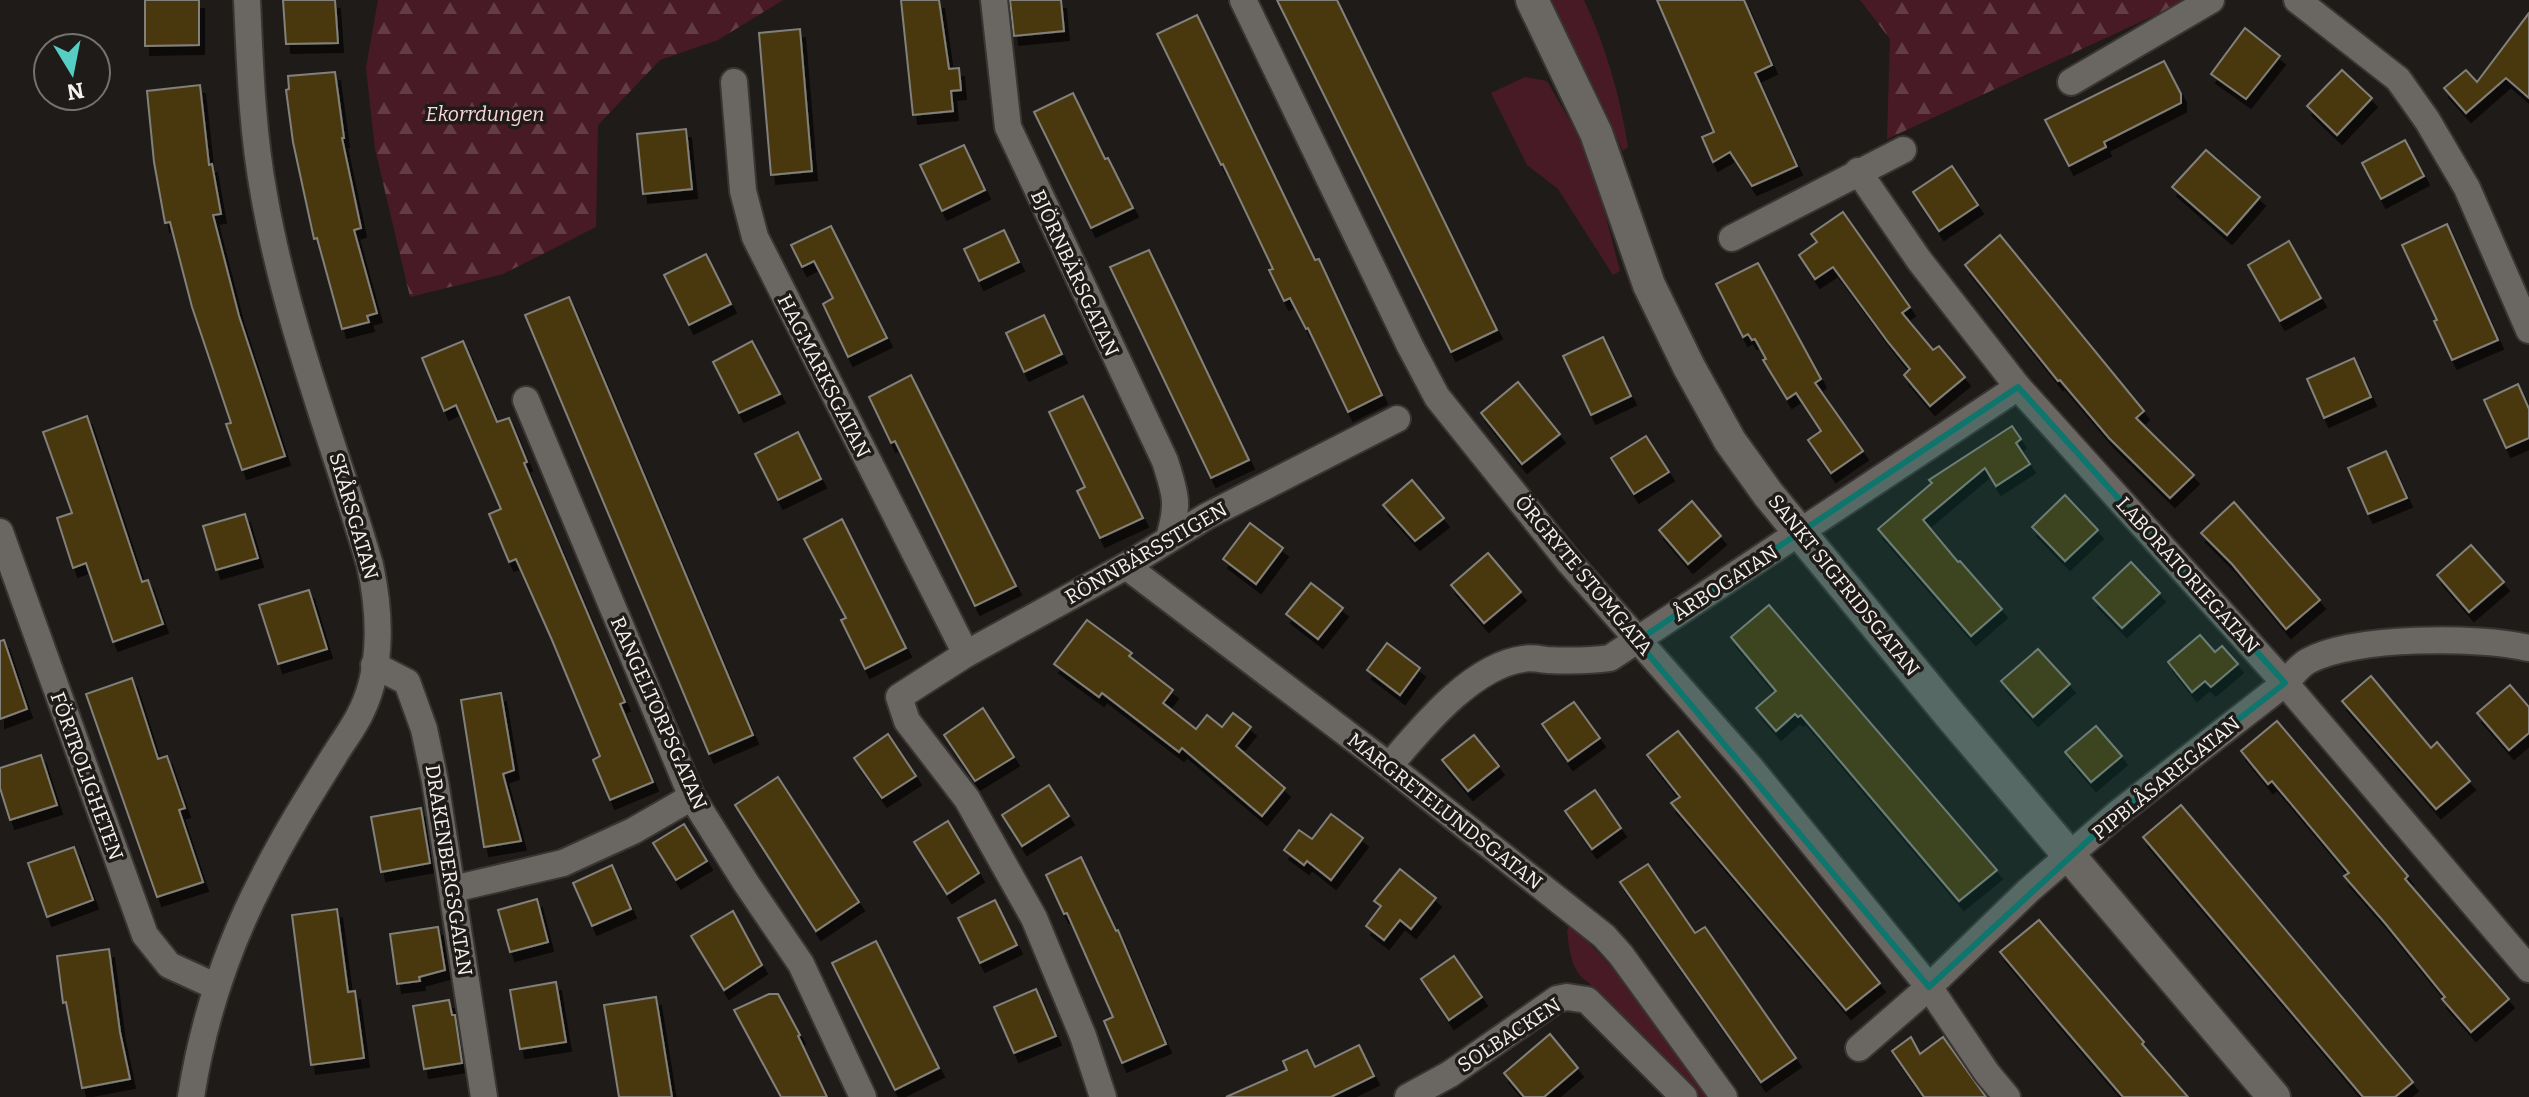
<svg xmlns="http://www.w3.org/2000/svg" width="2529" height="1097" font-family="Bitter,serif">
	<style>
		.grass { fill: #481a26 }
		.forest { fill: url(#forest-firs) }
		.building { fill: #4a3810; stroke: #82807a; stroke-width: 2; filter: url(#shadow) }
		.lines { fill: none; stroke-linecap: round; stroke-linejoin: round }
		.minor-casing { stroke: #383533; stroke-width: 30 }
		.tertiary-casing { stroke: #383533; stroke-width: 36 }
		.minor { stroke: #6a6662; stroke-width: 26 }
		.tertiary { stroke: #6a6662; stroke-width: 32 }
		.marked { fill: #0f766e; fill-opacity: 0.2; stroke: #0f766e; stroke-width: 6; stroke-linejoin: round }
		.labels { text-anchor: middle; stroke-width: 7; stroke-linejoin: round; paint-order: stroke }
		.park-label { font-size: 20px; font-style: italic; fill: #fbd6dc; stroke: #1f1b18 }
		.street-label { font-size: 20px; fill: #f4f1ef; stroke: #1f1b18 }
	</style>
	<defs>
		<pattern id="forest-firs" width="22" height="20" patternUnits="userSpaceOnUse" patternTransform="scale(2)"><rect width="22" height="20" fill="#481a26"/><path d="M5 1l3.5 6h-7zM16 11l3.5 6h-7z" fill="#633c46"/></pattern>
		<filter id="shadow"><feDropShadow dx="5" dy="9" stdDeviation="0" flood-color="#0009"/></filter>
	</defs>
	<rect width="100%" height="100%" fill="#1f1b18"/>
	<g class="grass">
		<path d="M1550,0H1584C1606,47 1620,96 1628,147L1623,151Z"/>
		<path d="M1525,77L1547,81L1574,128L1595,175L1620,271L1613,275L1558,189L1527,165L1491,93Z"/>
		<path d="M1570,925C1626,976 1667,1037 1711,1097H1700L1587,981C1571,972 1569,947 1567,930Z"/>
	</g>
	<g class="forest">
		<path d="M378,0H783L718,40L660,60L598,125L596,227L503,274L410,297L375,149L366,68Z"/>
		<path d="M1860,0H2188L1887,139L1890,39Z"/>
	</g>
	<g class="building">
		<path d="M145,0H199V45L145,46Z"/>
		<path d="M283,0H335L338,43L286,44Z"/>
		<path d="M901,0H939L949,69L959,68L961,90L951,91L953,111L913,115Z"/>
		<path d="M1010,0H1061L1064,31L1014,36Z"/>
		<path d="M1277,0H1337L1497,330L1451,352Z"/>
		<path d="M1657,0H1744L1772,65L1755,73L1797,166L1752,186L1730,152L1713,162L1702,137L1714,132Z"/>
		<path d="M2529,13V98L2506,78L2466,113L2444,88L2466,70L2477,82Z"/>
		<path d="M1197,15L1315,260L1319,259L1382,395L1348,412L1308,328L1306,329L1290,298L1284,301L1269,270L1273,269L1223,164L1221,165L1157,34Z"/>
		<path d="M2245,28L2280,56L2246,99L2211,74Z"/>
		<path d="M800,29L812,171L771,175L759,33Z"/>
		<path d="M2164,61L2181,94V103L2104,142L2106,147L2069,166L2045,120Z"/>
		<path d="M2342,70L2372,98L2337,135L2307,106Z"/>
		<path d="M335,72L344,138H342L361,228L354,230L377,313L367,316L369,322L342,329L317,238L314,239L293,142L286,90L289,89L288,76Z"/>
		<path d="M200,85L209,165L212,164L221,214L213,215L239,316L285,456L242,470L226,424L231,423L192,307L170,222L165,223L154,162L147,91Z"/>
		<path d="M1073,93L1105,159L1108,158L1133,208L1091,228L1034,112Z"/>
		<path d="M686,129L692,189L643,194L637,134Z"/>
		<path d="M2405,140L2424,176L2381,199L2362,163Z"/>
		<path d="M964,145L985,190L942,211L920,165Z"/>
		<path d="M2206,150L2260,197L2227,235L2172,187Z"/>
		<path d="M1952,166L1978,205L1939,231L1913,192Z"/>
		<path d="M1843,212L1910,307L1902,313L1933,350L1939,346L1965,377L1930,406L1904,375L1910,369L1888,342L1833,267L1815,279L1799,255L1817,242L1811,234Z"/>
		<path d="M2447,224L2498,340L2452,360L2434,321L2437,320L2402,245Z"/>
		<path d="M831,226L887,338L848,357L823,304L833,298L814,261L802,267L791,245Z"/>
		<path d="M1004,230L1019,262L979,281L964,249Z"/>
		<path d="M2000,235L2144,411L2136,418L2194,475L2170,498L2109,438L2060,380L2058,381L1965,265Z"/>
		<path d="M2289,241L2321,298L2280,321L2248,265Z"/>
		<path d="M1149,250L1249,460L1211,478L1110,267Z"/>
		<path d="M706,254L731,304L689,325L664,275Z"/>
		<path d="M1758,263L1821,379L1815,383L1863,451L1831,473L1808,440L1821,431L1796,393L1787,399L1763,360L1766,359L1755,339L1752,340L1748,334L1743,337L1716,284Z"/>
		<path d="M569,297L753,735L709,754L525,315Z"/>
		<path d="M1044,315L1062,354L1024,372L1006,333Z"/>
		<path d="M1603,337L1631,396L1591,415L1563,356Z"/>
		<path d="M463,341L497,422L509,418L527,462L524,463L625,702L620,704L653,782L610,800L593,760L600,756L552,640L516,559L509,562L489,514L501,509L456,405L444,411L422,358Z"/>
		<path d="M752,341L780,394L739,413L713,362Z"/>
		<path d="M2354,358L2371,397L2324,418L2307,379Z"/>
		<path d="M911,375L1016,586L975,606L895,441L891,443L869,397Z"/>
		<path d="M1518,382L1560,434L1522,464L1481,413Z"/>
		<path d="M2518,384L2529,409V438L2506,448L2484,400Z"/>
		<path d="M1083,396L1143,518L1100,538L1077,491L1085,487L1049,412Z"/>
		<path d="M87,416L142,582L148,580L163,624L113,642L86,563L73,568L57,518L72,513L43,432Z"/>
		<path d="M2012,426L2021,439L2016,443L2030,464L1996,486L1985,468L1923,520L1958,562L1960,561L2002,609L1971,636L1878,529L1932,483L1929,480Z"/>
		<path d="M798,432L821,479L778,500L755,454Z"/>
		<path d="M1646,436L1669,472L1634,494L1611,458Z"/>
		<path d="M2386,451L2407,498L2368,514L2348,468Z"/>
		<path d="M1412,480L1444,518L1415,541L1383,505Z"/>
		<path d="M2065,495L2098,530L2065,561L2032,527Z"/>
		<path d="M1692,501L1721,536L1688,564L1659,530Z"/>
		<path d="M2234,502L2320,600L2286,629L2232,564L2201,533Z"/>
		<path d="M245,514L258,558L216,570L203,526Z"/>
		<path d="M842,519L906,648L865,669L841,620L846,618L804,539Z"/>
		<path d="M1250,523L1283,548L1256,584L1223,559Z"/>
		<path d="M2471,545L2504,582L2469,612L2437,575Z"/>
		<path d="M1488,553L1521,592L1484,623L1451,585Z"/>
		<path d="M2131,562L2160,593L2122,628L2093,598Z"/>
		<path d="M1311,583L1343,608L1318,639L1286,614Z"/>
		<path d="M309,590L327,649L278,664L259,605Z"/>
		<path d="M1769,605L1997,870L1959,901L1801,715L1798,717L1795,714L1776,731L1756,708L1776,691L1731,637Z"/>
		<path d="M1087,620L1132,653L1129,656L1173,690L1163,703L1196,729L1207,715L1222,727L1233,713L1251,727L1236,746L1285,788L1262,816L1182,748L1179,752L1102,693L1099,697L1054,664Z"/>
		<path d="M2200,635L2215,652L2222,646L2238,664L2211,687L2205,681L2192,692L2168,662Z"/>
		<path d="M4,640L27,709L0,719V641Z"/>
		<path d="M1387,643L1420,668L1400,695L1367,670Z"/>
		<path d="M2038,649L2070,684L2033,717L2001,681Z"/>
		<path d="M2371,676L2431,748L2437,742L2470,781L2436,809L2342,701Z"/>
		<path d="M132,678L158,759L167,756L185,808L179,810L203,882L157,897L86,694Z"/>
		<path d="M2510,685L2529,707V733L2509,750L2477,713Z"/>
		<path d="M501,693L514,770L503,774L521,841L484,847L461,700Z"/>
		<path d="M1574,702L1600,738L1568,761L1542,724Z"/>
		<path d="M983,708L1014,757L975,781L944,735Z"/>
		<path d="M2277,721L2408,876L2405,879L2509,999L2471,1032L2442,999L2445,997L2385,923L2344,876L2349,873L2272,781L2268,784L2241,751Z"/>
		<path d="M2096,726L2122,756L2091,782L2065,752Z"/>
		<path d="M1678,731L1880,983L1846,1010L1671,803L1680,797L1647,755Z"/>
		<path d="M888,734L916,776L882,798L854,758Z"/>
		<path d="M1474,735L1499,766L1468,791L1442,760Z"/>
		<path d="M41,755L57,805L10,820L0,788V768Z"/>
		<path d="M778,777L859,902L816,931L735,805Z"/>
		<path d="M1049,785L1069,816L1022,846L1002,815Z"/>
		<path d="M1595,790L1621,828L1592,849L1565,811Z"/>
		<path d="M2181,805L2413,1082L2395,1097H2363L2143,837Z"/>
		<path d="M421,808L430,863L381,872L371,817Z"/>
		<path d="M1331,814L1363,838L1331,880L1307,861L1304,865L1284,850L1299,830L1312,839Z"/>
		<path d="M948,821L979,873L947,894L914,842Z"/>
		<path d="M684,824L707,861L676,880L653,843Z"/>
		<path d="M74,847L93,900L47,917L28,863Z"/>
		<path d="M1081,857L1116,931L1118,930L1166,1044L1122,1063L1104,1021L1113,1017L1067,913L1064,914L1046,875Z"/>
		<path d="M1648,864L1695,933L1705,927L1796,1058L1761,1082L1620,882Z"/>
		<path d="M612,865L631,909L592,926L573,883Z"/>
		<path d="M1400,869L1436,898L1411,929L1400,920L1384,940L1366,926L1381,906L1374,901Z"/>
		<path d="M537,899L548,942L510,952L498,910Z"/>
		<path d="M995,900L1017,945L980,963L958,918Z"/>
		<path d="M337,909L348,992L355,991L364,1058L311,1065L292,915Z"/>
		<path d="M733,911L762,965L724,990L691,936Z"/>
		<path d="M2039,920L2144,1042L2142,1044L2188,1097H2123L2057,1020L2000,952Z"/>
		<path d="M438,927L445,970L419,977L420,981L397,984L390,934Z"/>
		<path d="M876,941L939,1068L895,1090L832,963Z"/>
		<path d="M109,949L120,1032L130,1079L82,1088L66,1002L63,1003L57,956Z"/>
		<path d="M1454,956L1482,997L1449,1020L1421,979Z"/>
		<path d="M556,982L566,1042L520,1049L510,990Z"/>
		<path d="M1036,989L1056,1036L1014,1053L994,1007Z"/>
		<path d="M769,994H778L800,1035L798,1036L827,1097H781L734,1010Z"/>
		<path d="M656,997L672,1097H619L604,1005Z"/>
		<path d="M449,1000L452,1015H455L462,1063L424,1069L413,1006Z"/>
		<path d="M1550,1034L1578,1068L1544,1097H1524L1504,1073Z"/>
		<path d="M1911,1037L1920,1054L1943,1037L1986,1097H1924L1892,1051Z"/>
		<path d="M1359,1045L1374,1076L1331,1097H1226L1287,1070L1283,1061L1307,1050L1315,1067Z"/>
	</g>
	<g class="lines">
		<g class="minor-casing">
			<g id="minor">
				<path d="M994,0L1008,127L1165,461C1176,495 1179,504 1169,538"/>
				<path d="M1243,0L1410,346L1437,397L1570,563L1750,767L1929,987L1987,1073L2007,1097"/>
				<path d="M2297,0L2398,79L2427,120L2467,188L2529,330"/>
				<path d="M734,82L743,191L755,237L966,654"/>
				<path d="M2071,82L2211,0"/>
				<path d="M1858,171L1919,260L2018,387L2285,683L2529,969"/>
				<path d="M1732,238L1903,150"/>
				<path d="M526,400L692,797L746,883L801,964L863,1097"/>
				<path d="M0,532L145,935L169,965L217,987"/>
				<path d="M1126,566L1379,758L1604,936L1621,955L1724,1097"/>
				<path d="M374,665L407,682L424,729L435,781L484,1097"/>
				<path d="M1389,766C1421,729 1471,666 1523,659C1530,657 1540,659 1547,660C1569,661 1589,661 1610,658L2018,387"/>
				<path d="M453,889L563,863L633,831L692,797"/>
				<path d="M1859,1048L1929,987L2028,891L2117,814L2285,683C2292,676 2299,666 2308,661C2353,636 2478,636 2529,648"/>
				<path d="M191,1097C203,1020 227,947 263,878C284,836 309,796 334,756C343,741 355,726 362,710C383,666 380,611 370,565C334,443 286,322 264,195C252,131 250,65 247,0"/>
				<path d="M1103,1097L1083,1036L1034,918L967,799L907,721L899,697L966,654L1126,566L1207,516L1397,419"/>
				<path d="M1408,1097L1450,1074L1557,999L1567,997L1587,1000L1684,1097"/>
			</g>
		</g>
		<g class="tertiary-casing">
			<path id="tertiary" d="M1532,0L1596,133L1649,285L1689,367L1730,441L1768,494L1950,715L2274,1097"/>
		</g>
		<use href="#minor" class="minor"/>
		<use href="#tertiary" class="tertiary"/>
	</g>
	<path class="marked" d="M2018,387L2285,683L2117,814L1929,987L1637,641Z"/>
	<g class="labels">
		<g class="park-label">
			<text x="485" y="121">Ekorrdungen</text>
		</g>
		<g class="street-label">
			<text transform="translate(1075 273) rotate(65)" y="7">BJÖRNBÄRSGATAN</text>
			<text transform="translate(824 376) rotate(63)" y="7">HAGMARKSGATAN</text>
			<text transform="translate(354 516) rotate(74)" y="7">SKÅRSGATAN</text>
			<text transform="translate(1146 553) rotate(-30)" y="7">RÖNNBÄRSSTIGEN</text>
			<text transform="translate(1584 575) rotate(50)" y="7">ÖRGRYTE STOMGATA</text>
			<text transform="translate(2188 575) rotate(48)" y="7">LABORATORIEGATAN</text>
			<text transform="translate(1725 583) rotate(-33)" y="7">ÅRBOGATAN</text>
			<text transform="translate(1844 585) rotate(51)" y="7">SANKT SIGFRIDSGATAN</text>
			<text transform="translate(659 713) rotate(66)" y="7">RANGELTORPSGATAN</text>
			<text transform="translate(87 776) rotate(70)" y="7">FÖRTROLIGHETEN</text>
			<text transform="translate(2166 778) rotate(-39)" y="7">PIPBLÅSAREGATAN</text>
			<text transform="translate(1445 811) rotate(38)" y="7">MARGRETELUNDSGATAN</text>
			<text transform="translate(449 870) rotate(81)" y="7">DRAKENBERGSGATAN</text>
			<text transform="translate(1509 1035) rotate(-33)" y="7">SOLBACKEN</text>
		</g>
	</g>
	<g transform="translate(72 72) rotate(170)"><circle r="38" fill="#1f1b18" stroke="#74716e" stroke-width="2"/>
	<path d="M0-6L14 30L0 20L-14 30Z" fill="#56cec4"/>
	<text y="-12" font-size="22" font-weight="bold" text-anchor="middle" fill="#f4f1ef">N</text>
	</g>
</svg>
